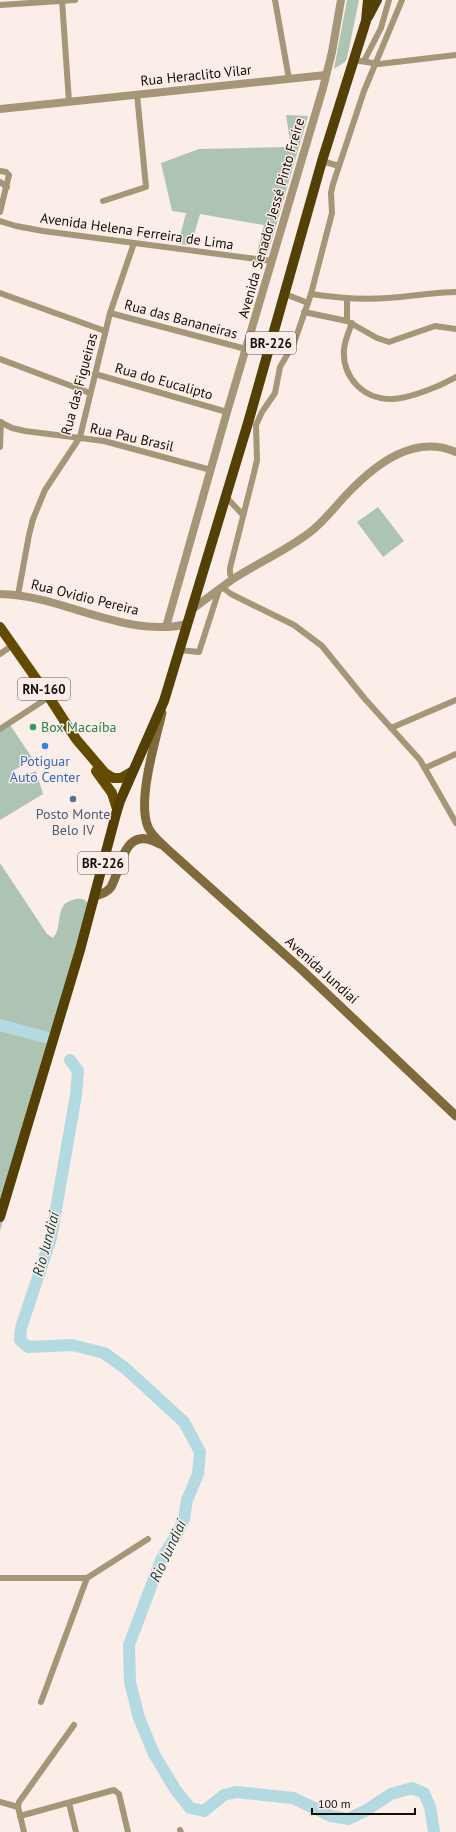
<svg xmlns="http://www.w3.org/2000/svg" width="456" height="1832" font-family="'PT Sans',sans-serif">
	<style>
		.green { fill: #aec4b2 }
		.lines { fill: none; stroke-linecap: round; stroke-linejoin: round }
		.river { stroke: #b3dae1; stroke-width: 12 }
		.minor { stroke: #a49677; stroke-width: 6 }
		.tertiary { stroke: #a49677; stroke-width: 8 }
		.secondary { stroke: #7f6a3c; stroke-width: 9 }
		.primary { stroke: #644b02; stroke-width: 10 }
		.trunk { stroke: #544006; stroke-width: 10 }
		.leisure-dot { fill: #2e9e5b; stroke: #fbede7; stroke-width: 1.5 }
		.shop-dot { fill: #3f7fe0; stroke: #fbede7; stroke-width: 1.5 }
		.service-dot { fill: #5c6f8a; stroke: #fbede7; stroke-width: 1.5 }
		.labels { text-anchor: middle; stroke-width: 3; stroke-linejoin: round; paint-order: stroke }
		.shield { fill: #fbede7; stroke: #5b504a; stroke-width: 1 }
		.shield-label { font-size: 13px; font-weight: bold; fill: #170c07 }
		.street-label { font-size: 14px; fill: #170c07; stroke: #fbede7 }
		.leisure-label { font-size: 14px; fill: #27864d; stroke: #fbede7; text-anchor: start }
		.shop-label { font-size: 14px; fill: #366cbe; stroke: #fbede7 }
		.service-label { font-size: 14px; fill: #4e5e75; stroke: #fbede7 }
		.water-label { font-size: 15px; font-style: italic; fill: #13383e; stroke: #fbede7 }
	</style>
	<rect width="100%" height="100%" fill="#fbede7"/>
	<g class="green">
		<path d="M347,0H359L347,58L345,62L334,69Z"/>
		<path d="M286,115L308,116L268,253L263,255L257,253L264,225L200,214L191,245L178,244L186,213L172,211L161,163L199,149L291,147Z"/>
		<path d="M378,507L404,541L383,557L357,522Z"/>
		<path d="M10,725L33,759L11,772L16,780L36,771L43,794L0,820V732Z"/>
		<path d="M0,863L47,934L53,938C61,929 57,917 63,906C66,902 71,900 76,899C98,895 89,931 87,942L34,1112L0,1231Z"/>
	</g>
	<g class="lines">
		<g class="river">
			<path d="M0,1025L45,1037"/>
			<path d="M70,1060L78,1071L76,1095L51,1238L21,1328L20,1340L28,1347L72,1345L104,1353L125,1368L184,1422L200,1452L198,1474L187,1500L184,1519L177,1534L161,1560L129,1645L130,1682L139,1718L154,1754L175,1789L190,1808L204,1811L224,1795L236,1792L293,1798L331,1816L348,1819L365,1811L391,1794L412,1788L424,1793L430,1807L434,1832"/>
		</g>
		<g class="minor">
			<path d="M62,0L69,102"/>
			<path d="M275,0L289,79"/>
			<path d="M0,5L75,0"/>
			<path d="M354,60L379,64L456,55"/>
			<path d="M364,61L381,28L389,0"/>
			<path d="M322,161L339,166"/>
			<path d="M0,171L6,172L9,175L0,212"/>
			<path d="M0,182L7,187"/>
			<path d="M103,201L146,187L137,94"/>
			<path d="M0,221L16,226L43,231L272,261"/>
			<path d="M0,293L105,331"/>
			<path d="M285,294L308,303"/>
			<path d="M311,294C337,298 362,300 388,298C411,297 433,292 456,292"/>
			<path d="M304,312L347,321L377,338L389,342L435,326L456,329"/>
			<path d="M110,313L246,349"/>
			<path d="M347,321V299"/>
			<path d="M352,323C349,331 345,340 344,349C342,378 364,400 393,399C411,398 440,386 456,377"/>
			<path d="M0,359L90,393"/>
			<path d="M95,374L227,412"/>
			<path d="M0,422L12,428L25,431L104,441L211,470"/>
			<path d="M0,447L1,422"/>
			<path d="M226,497L243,515"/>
			<path d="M233,579L230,574V568L254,473L257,460L256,425L262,412L275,393L280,367L294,343L311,294L332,213L331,193L333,184L364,91L402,0"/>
			<path d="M222,587L231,594L294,625L322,646L365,699L420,760L456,823"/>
			<path d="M18,595L29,535L33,519L45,490L80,437L110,313L134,243"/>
			<path d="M179,650L199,652L219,590"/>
			<path d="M0,654L13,645"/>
			<path d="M391,728L456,700"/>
			<path d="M0,729L49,697"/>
			<path d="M425,768L456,754"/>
			<path d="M0,1578H87"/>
			<path d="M41,1702L87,1578L148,1539"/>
			<path d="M0,1802L18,1807"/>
			<path d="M69,1803L76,1832"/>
			<path d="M20,1816L114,1790L119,1794L128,1832"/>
			<path d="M180,1830L181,1832"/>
			<path d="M24,1832L18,1807L19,1802L74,1725"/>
		</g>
		<g class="tertiary">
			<path d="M0,109L326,75"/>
			<path d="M0,594C62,595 126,639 187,624"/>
			<path d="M191,610C205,600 219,589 233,579C258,563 285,551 309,533C324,522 336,505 349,492C377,463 415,434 456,452"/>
			<path d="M166,627L227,412L323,88L332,52L341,0"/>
		</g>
		<g class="secondary">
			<path d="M162,713C155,742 137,801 148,827C151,835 160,842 166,848L302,970L456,1116"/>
			<path d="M95,896C101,894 107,893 111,887C122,868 123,823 160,844"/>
		</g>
		<g class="primary">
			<path d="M0,627L49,697L76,739L105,773L113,778H121L133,771"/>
			<path d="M96,771L112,793L117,809"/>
		</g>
		<g class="trunk">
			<path d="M368,17L377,0"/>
			<path d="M0,1217L80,950L116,814L120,801L164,701L248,423L322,161L366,21L368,0"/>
		</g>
	</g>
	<circle class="leisure-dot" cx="33" cy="727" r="4"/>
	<circle class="shop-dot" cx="45" cy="746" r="4"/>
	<circle class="service-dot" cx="73" cy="799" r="4"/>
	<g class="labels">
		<g class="shield">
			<rect x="246" y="332" width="50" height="22" rx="3"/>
			<rect x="18" y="678" width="52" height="22" rx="3"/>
			<rect x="78" y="852" width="50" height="22" rx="3"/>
		</g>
		<g class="shield-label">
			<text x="271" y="348">BR-226</text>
			<text x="44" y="694">RN-160</text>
			<text x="103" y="868">BR-226</text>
		</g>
		<g class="street-label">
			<text transform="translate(196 75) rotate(-6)" y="5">Rua Heraclito Vilar</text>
			<text transform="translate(271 218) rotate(-74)" y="5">Avenida Senador Jessé Pinto Freire</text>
			<text transform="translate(137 231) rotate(8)" y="5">Avenida Helena Ferreira de Lima</text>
			<text transform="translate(181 319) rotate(15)" y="5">Rua das Bananeiras</text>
			<text transform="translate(164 381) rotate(16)" y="5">Rua do Eucalipto</text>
			<text transform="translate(79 384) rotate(-75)" y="5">Rua das Figueiras</text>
			<text transform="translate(132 437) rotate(13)" y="5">Rua Pau Brasil</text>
			<text transform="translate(85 597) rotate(14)" y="5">Rua Ovidio Pereira</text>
			<text transform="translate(322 970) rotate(42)" y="5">Avenida Jundiaí</text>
		</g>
		<g class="leisure-label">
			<text x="41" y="732">Box Macaíba</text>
		</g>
		<g class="shop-label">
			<text x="45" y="766">Potiguar<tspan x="45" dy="16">Auto Center</tspan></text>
		</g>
		<g class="service-label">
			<text x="73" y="819">Posto Monte<tspan x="73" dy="16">Belo IV</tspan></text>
		</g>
		<g class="water-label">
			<text transform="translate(46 1244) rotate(-75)" y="5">Rio Jundiaí</text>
			<text transform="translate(168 1551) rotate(-65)" y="5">Rio Jundiaí</text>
		</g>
	</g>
	<path d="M312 1808v6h103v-6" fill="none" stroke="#170c07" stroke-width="2"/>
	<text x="318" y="1808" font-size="12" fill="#170c07" stroke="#fbede7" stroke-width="3" paint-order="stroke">100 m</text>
</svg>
